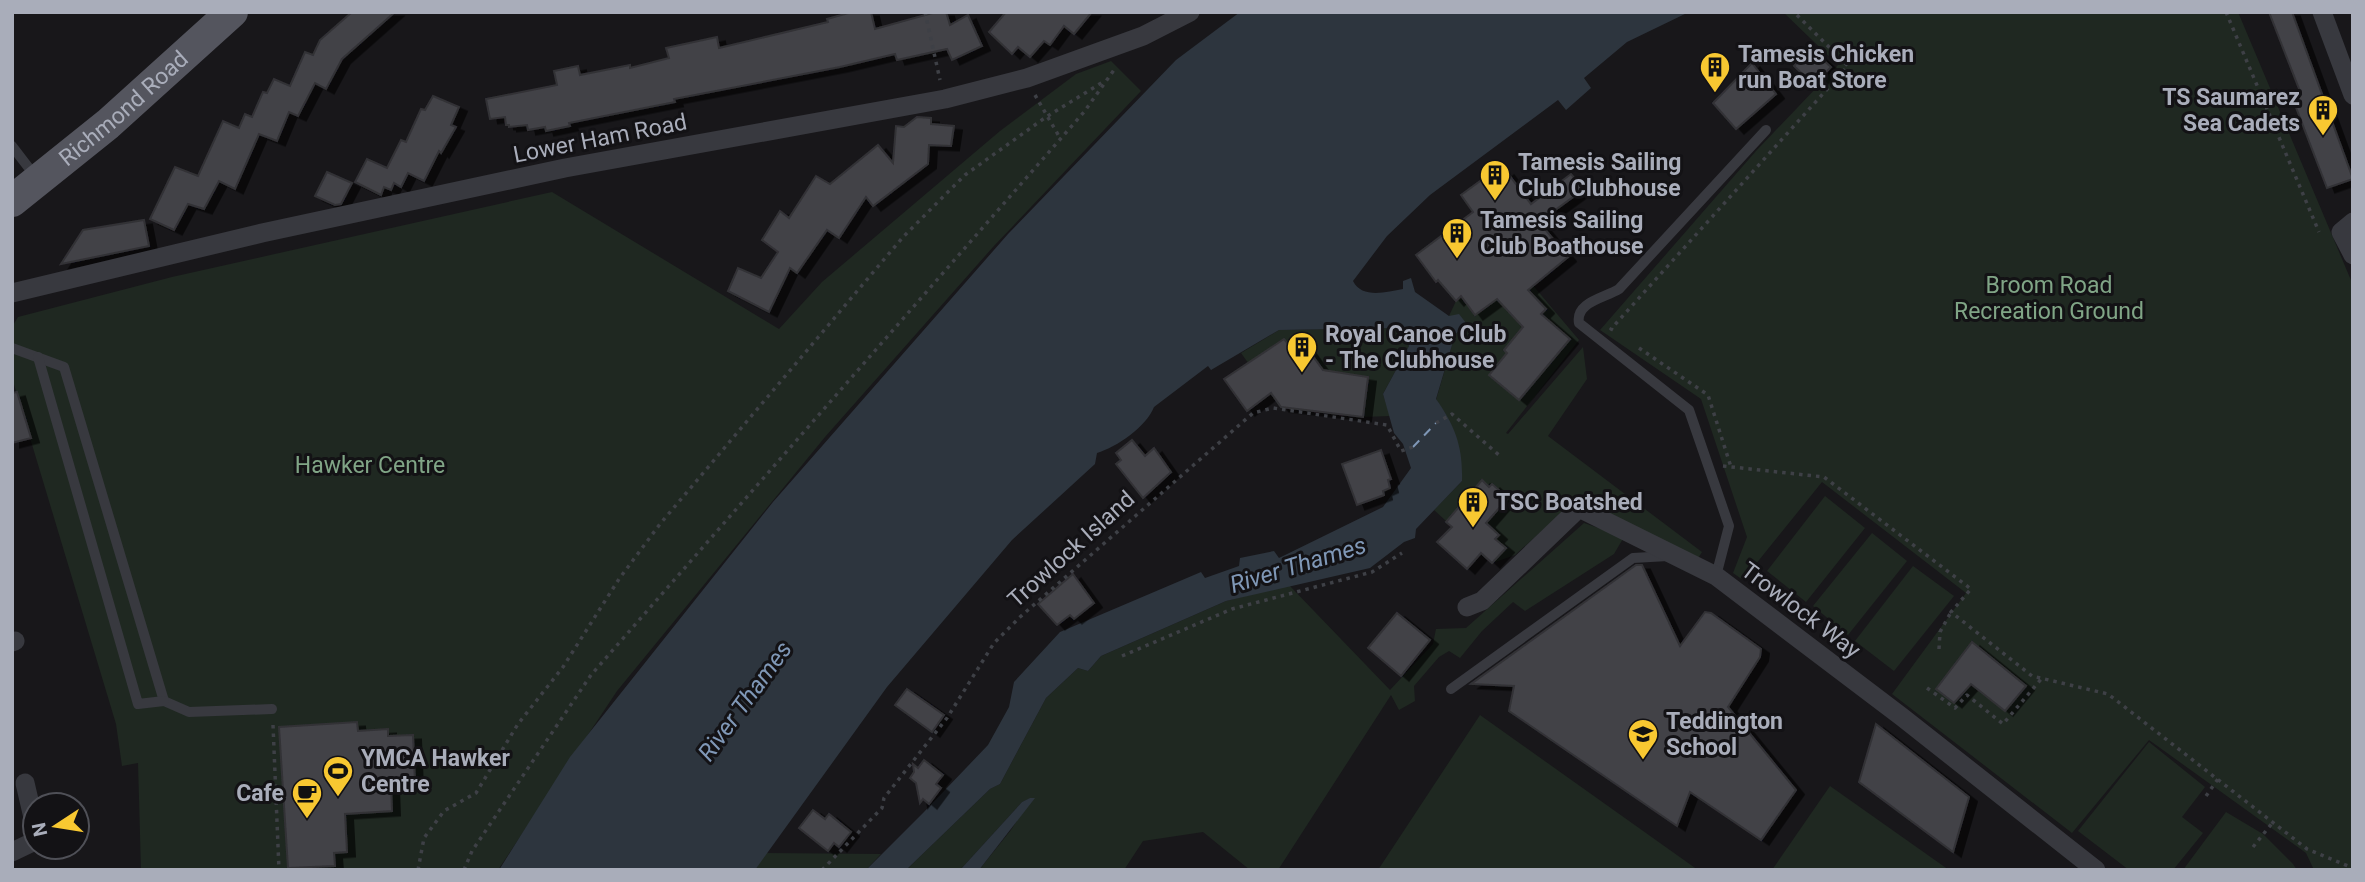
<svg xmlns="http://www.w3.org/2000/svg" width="2365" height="882" font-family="Roboto,sans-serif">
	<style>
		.green { fill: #1f2821 }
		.water { fill: #2d353e }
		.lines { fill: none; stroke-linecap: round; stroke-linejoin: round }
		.ferry { stroke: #7f97b6; stroke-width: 2; stroke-dasharray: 9 7; stroke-linecap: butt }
		.building { fill: #424247; stroke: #323136; stroke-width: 2; filter: url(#shadow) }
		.path { stroke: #3e4046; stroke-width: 3.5; stroke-dasharray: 3.5 5; stroke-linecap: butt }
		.lane { stroke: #38393f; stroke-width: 10 }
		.street { stroke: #38393f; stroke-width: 19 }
		.primary { stroke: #54555e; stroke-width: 32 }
		.labels { text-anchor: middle; stroke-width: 6; stroke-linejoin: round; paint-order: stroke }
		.poi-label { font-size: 23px; font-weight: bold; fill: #a9adba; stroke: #131215; text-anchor: start }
		.street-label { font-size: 23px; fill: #a9adba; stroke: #131215 }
		.park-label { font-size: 23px; fill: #80a586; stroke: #131215 }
		.water-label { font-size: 24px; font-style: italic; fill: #7f97b6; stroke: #131215 }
	</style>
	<defs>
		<filter id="shadow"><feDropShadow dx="8" dy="4.5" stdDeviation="0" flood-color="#0009"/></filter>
	</defs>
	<rect width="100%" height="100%" fill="#18171a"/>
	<g class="green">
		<path d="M1783,12H2238L2353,285V870H2314L2306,853L2149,740L2072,833L1892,694L1966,593L1822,482L1743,580L1733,573L1747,537L1701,399L1600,330L1756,151L1838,65Z"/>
		<path d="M1111,61L1141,91L993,247L825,437L617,691L498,870H141L138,763L122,766L116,724L12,378V327L18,317L172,277L552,192L779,329L822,282L1000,131L1076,74Z"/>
		<path d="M1514,263L1579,340L1506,433L1508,434L1583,347L1587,379L1548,436L1702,552L1697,560L1575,501L1515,555L1492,563L1434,510L1462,481C1458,446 1458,429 1436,400L1455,335L1466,323L1449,316L1456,301L1499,264Z"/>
		<path d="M1399,328L1409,346L1383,394L1390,416L1363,417L1279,406L1241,353L1279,330Z"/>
		<path d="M1825,496L1865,528L1806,602L1767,571Z"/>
		<path d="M1584,523L1624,537L1614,554L1525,611L1513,602L1482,631L1460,658L1449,651L1439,657L1414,686L1415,701L1399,710L1391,695L1278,870H1250L1203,832L1143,841L1124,870H979L1011,830L1031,798L1022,802L960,870H906L990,789L1000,784L1046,698L1078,668L1088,671L1101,656L1226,601L1289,585L1390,690L1433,644L1436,629L1466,628Z"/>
		<path d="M1872,533L1907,561L1848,635L1813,606Z"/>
		<path d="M1913,566L1954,596L1894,671L1855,641Z"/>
		<path d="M1480,715L1698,870H1378Z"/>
		<path d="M2149,742L2205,787L2182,817L2203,833L2173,870H2129L2078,831Z"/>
		<path d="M1830,786L1949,870H1772Z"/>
		<path d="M2226,812L2263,834L2293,864L2297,870H2183Z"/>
		<path d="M765,853L881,854L866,870H755Z"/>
	</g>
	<g class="water">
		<path d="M1240,12H1689L1627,42L1584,78L1591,88L1566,110L1558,100L1430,195L1387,236L1353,281C1362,299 1386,292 1403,289V281L1411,278L1415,292L1449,316L1459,314L1466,323L1455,335L1436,399C1456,427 1463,448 1462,481L1416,529L1415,538L1404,542L1370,568L1226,601L1101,656L1088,671L1078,668L1046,698L1000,784L990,789L906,870H866L923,813L988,745L1009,707L1014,682L1060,632L1201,572L1205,578L1239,566L1240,558L1274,551L1279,558L1383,507L1411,468L1403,444L1394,433L1383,394L1409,346L1399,328L1279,330L1211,370L1208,366L1154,407C1146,427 1117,447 1097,453L1095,464L1012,540L887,687L755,870H499L570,757L773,502L1008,234L1176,60Z"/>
		<path d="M1030,798H1035L979,870H960L1022,802Z"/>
	</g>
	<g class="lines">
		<path class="ferry" d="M1413,447L1436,423"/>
	</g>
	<g class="building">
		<path d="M352,12H395L342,59L326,89L315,83L298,116L289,112L277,141L259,134L235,189L219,181L204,209L188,204L174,230L150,219L175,167L198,176L223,121L239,128L245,114L252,117L263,92L267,93L274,79L290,86L305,52L313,55L320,40Z"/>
		<path d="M852,12H871L875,29L936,12H946L950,25L968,15L982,46L952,60L947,49L897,60L895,54L840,67L674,99L675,102L569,123L570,126L546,131L545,127L528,130L527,125L509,127V125H506L505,117L490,119L486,99L557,85L554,71L578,66L580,75L630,65V68L669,58L666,48L717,37L719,48L828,22L827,19Z"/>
		<path d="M1006,12H1092L1074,34L1064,26L1050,45L1044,41L1030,57L1018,47L1012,54L989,32Z"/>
		<path d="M2269,12H2292L2353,179L2327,188L2292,97L2301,94Z"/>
		<path d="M1810,48L1831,67L1814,85L1794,66Z"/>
		<path d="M1752,63L1776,94L1736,129L1713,103Z"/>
		<path d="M433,96L459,107L451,125L456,127L441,153L439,151L424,181L408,173L401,187L394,183L391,190L384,187L381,195L355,182L367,159L387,168L401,140L406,142L421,109L425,110Z"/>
		<path d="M917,117L931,118V124L954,126L951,146L929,145L928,164L873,206L866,197L839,238L827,230L797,273L790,268L769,312L728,291L738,268L761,278L778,252L762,240L780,211L789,218L816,176L830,184L878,145L893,163L896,126L904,127Z"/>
		<path d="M1498,168L1502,174L1506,171L1531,204L1571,174L1584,189L1539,222L1568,257L1528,290L1546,309L1541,314L1570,339L1519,400L1489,375L1507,353L1504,350L1523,327L1497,299L1475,315L1461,296L1456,301L1438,280L1436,282L1416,255L1473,212L1461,195Z"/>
		<path d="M327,172L352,183L341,204L335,205L315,196Z"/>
		<path d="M144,220L149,246L61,264L83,230Z"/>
		<path d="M1299,337L1323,370L1368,377L1363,417L1281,407L1271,393L1247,411L1224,379L1284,339L1288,344Z"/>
		<path d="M17,392L31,438L12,443V393Z"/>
		<path d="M1132,440L1145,456L1154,448L1171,472L1143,498L1116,464L1121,460L1116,453Z"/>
		<path d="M1381,450L1391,479L1388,480L1390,488L1383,491L1384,495L1357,505L1342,464Z"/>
		<path d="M1482,480L1489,487L1492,484L1508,498L1486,523L1499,535L1495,539L1506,548L1492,563L1481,553L1467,569L1437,542L1452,527L1446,522Z"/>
		<path d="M1636,565H1642L1680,646L1705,612L1711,613L1761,649L1760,657L1728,707L1796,790L1761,840L1690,792L1677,826L1509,711L1514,686L1471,684Z"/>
		<path d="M1073,574L1094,603L1074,619L1070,615L1057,625L1038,604Z"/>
		<path d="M1397,613L1430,640L1401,676L1368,648Z"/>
		<path d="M1972,642L2026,686L2005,711L1971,684L1954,703L1936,689Z"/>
		<path d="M907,689L944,715L932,732L895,705Z"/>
		<path d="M357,722L358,731L388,729V736L413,735L415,783L391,784L392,811L345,814L347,852L334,853L335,866L288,868L279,727Z"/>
		<path d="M1876,724L1969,797L1953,852L1859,782Z"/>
		<path d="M924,760L943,775L936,784L941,788L929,804L923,799L920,803L916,783L910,778L914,772L913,764L918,768Z"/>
		<path d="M813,810L825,819L829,814L851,832L839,847L834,843L828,851L799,828Z"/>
	</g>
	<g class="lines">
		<g class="path">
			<path d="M925,12L940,80"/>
			<path d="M2226,12L2319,232"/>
			<path d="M1035,95L1060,138"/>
			<path d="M1613,330L1611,329L1848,66L1794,12"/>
			<path d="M1639,348L1708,395L1731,467"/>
			<path d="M1436,423L1452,414L1500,456"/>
			<path d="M1723,466L1824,477L1971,589L1951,612L2032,676L2108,694L2307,849L2353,868"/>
			<path d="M1939,649L1940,632L1951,612"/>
			<path d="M1122,656L1232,609L1372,572L1402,553"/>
			<path d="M1927,688L1955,708L1967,695L2003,724L2042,678"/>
			<path d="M273,725L279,870"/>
			<path d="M2206,796L2218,779"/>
			<path d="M2253,847L2273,822"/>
			<path d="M418,870L424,838L444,811L476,793L518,724L563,667L619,579L660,524L903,237L965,175L1046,117L1103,82"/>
			<path d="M464,870L472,851L591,675L1084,112L1114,70"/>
			<path d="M822,870L882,808L884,798L947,718L994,643L1020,617L1253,413L1273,408L1387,425L1401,451L1413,447"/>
		</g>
		<g class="lane">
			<path d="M12,146L35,176"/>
			<path d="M12,348L64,367L164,701L189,712L272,709"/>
			<path d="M38,357L138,704L164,701"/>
			<path d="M1716,576L1729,526L1689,410L1579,323C1575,302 1605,298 1619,289L1766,130"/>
			<path d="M1451,689L1633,558L1668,556"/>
		</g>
		<g class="street">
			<path d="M2322,12L2353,95"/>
			<path d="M2353,222L2341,232L2353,255"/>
			<path d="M12,293L262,233L565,168L945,99L1027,78L1143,36L1190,12"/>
			<path d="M1467,607L1482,601L1579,508L1716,576L1902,717L2096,870"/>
			<path d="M12,642L15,641"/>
			<path d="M25,783L35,826"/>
			<path d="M12,852L35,841"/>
		</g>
		<path class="primary" id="s1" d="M12,201L108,124L232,12"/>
	</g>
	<defs>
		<g id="building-pin" transform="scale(1.575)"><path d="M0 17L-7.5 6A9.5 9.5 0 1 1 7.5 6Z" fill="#f8c831" stroke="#131215"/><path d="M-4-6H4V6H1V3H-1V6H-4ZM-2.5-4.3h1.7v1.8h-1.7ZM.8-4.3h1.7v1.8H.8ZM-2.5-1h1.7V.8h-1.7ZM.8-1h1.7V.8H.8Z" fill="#111"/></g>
		<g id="school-pin" transform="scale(1.575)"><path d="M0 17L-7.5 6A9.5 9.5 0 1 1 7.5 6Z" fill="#f8c831" stroke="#131215"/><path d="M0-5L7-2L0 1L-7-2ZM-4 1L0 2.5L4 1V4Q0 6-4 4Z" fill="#111"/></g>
		<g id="stadium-pin" transform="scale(1.575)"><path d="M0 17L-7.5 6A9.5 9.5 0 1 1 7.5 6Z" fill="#f8c831" stroke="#131215"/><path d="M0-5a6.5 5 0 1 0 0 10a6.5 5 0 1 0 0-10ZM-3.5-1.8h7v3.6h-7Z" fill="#111"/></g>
		<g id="cafe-pin" transform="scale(1.575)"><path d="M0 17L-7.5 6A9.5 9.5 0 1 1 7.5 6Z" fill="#f8c831" stroke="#131215"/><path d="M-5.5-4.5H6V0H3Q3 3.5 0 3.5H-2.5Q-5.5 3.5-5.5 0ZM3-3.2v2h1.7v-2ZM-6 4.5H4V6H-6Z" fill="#111"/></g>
	</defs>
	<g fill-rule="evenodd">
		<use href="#building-pin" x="1715" y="67"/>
		<use href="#building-pin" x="2323" y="110"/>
		<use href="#building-pin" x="1495" y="175"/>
		<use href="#building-pin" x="1457" y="233"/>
		<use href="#building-pin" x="1302" y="347"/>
		<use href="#building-pin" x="1473" y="502"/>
		<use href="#school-pin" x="1643" y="734"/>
		<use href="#stadium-pin" x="338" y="771"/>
		<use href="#cafe-pin" x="307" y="793"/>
	</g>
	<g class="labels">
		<g class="poi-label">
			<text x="1738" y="62">Tamesis Chicken<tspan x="1738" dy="26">run Boat Store</tspan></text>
			<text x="2300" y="105" text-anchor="end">TS Saumarez<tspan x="2300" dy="26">Sea Cadets</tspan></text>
			<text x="1518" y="170">Tamesis Sailing<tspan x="1518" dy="26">Club Clubhouse</tspan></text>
			<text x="1480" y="228">Tamesis Sailing<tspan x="1480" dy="26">Club Boathouse</tspan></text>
			<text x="1325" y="342">Royal Canoe Club<tspan x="1325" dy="26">- The Clubhouse</tspan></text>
			<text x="1496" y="510">TSC Boatshed</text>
			<text x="1666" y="729">Teddington<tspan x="1666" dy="26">School</tspan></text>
			<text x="361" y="766">YMCA Hawker<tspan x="361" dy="26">Centre</tspan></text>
			<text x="284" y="801" text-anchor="end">Cafe</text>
		</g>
		<g class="street-label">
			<text dy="8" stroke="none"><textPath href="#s1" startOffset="145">Richmond Road</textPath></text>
			<text transform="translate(600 138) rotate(-11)" y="8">Lower Ham Road</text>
			<text transform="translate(1071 549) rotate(-42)" y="8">Trowlock Island</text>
			<text transform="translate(1801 610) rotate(37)" y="8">Trowlock Way</text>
		</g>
		<g class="park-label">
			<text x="2049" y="293">Broom Road<tspan x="2049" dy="26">Recreation Ground</tspan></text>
			<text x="370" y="473">Hawker Centre</text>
		</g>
		<g class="water-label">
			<text transform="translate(1298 565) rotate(-17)" y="8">River Thames</text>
			<text transform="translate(745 701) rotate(-54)" y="8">River Thames</text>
		</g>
	</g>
	<rect width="2365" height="882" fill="none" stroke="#a9adba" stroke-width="28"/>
	<g transform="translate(56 826) rotate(258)"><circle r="33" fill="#131215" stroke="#4f5057" stroke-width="2"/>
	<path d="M0-5L12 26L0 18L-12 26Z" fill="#f8c831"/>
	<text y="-10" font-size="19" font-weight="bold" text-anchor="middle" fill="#a9adba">N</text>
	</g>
</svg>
